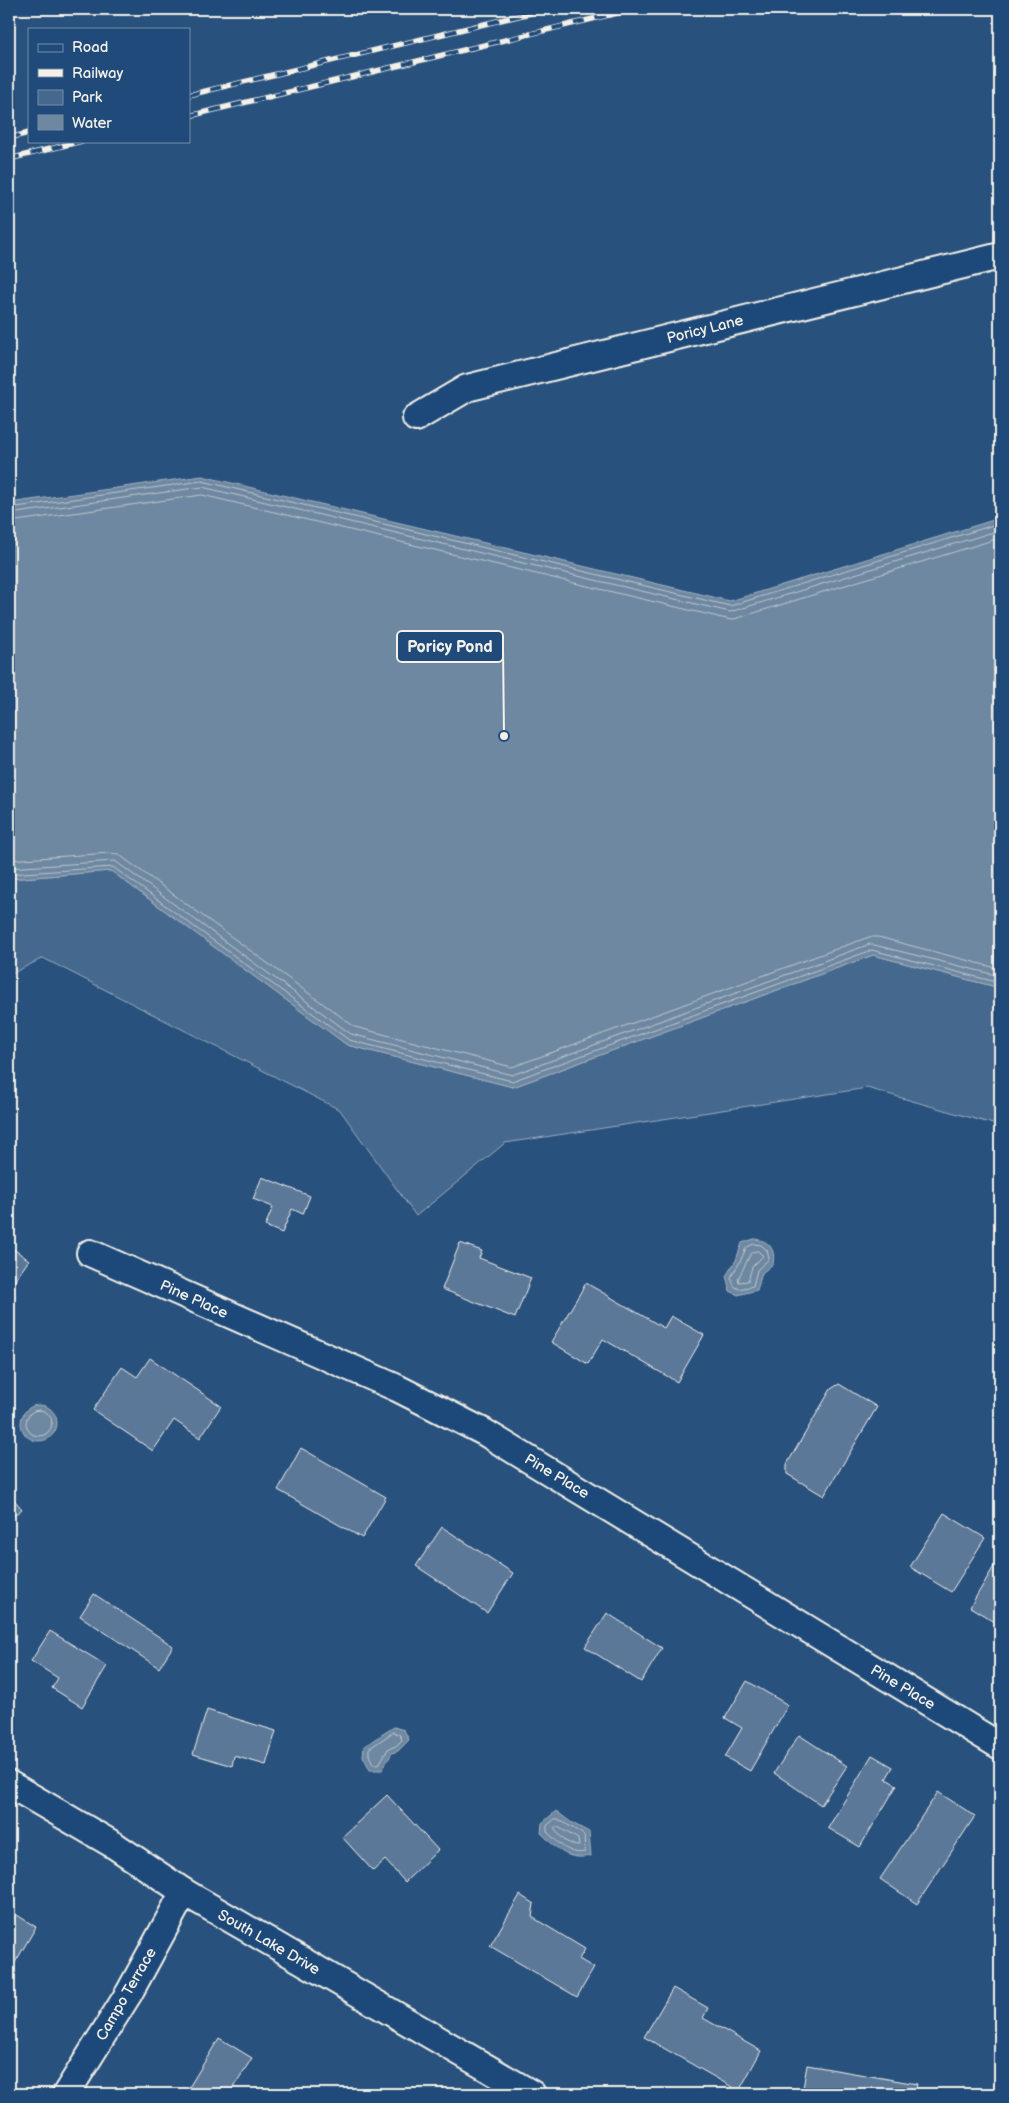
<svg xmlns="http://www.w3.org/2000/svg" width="1009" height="2103" font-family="'Balsamiq Sans',sans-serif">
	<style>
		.green { fill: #45688e; stroke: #9cacbb }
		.water { fill: #6e88a2; stroke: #a4b2be }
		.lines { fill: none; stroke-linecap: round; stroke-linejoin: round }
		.shore { stroke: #bec7cc; stroke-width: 1 }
		.building { fill: #5b7899; stroke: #f4f1e8 }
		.minor-casing { stroke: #f4f1e8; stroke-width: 30 }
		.minor { stroke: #1f4a7a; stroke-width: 26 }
		.rail-casing { stroke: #f4f1e8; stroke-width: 5.5 }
		.rail { stroke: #1f4a7a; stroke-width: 4; stroke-dasharray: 11; stroke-linecap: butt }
		.labels { text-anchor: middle; stroke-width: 4; stroke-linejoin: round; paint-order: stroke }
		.street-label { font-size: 15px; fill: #f4f1e8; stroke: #1f4a7a }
		.leader { fill: none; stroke: #f4f1e8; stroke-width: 2 }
		.callout-dot { fill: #f4f1e8; stroke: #1f4a7a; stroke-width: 2 }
		.callout { fill: #1f4a7a; stroke: #f4f1e8; stroke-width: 2 }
		.callout-label { font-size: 16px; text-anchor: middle; font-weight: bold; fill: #f4f1e8 }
	</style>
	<rect width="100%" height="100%" fill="#28517e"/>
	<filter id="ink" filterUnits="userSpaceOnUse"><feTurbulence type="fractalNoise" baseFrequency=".02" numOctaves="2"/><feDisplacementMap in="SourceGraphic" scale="10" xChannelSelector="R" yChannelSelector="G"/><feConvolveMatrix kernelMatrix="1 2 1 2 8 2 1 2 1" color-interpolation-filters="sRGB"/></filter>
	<g filter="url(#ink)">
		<path class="green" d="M111,871L347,1045L513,1087L873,955L1000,988V1126L867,1088L505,1143L416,1216L340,1110L43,958L9,975V879Z"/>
		<g class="water">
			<path d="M202,476L730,601L1000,518V988L873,955L513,1087L347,1045L111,871L9,879V503Z"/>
			<path d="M754,1239C769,1240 776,1249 773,1264L762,1273L757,1290L738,1295L730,1291L726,1276L736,1260L742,1243Z"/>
			<circle cx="39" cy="1423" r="18"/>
			<path d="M394,1727L404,1730L409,1740L398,1751L392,1753L382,1770H370L363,1756L364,1746Z"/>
			<path d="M556,1811L572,1823L589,1832L591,1856C566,1861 558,1849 541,1833L542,1823Z"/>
		</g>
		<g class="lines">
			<g class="shore">
				<path d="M9,508L202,481L730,606L1000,523"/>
				<path d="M9,514L202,487L730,612L1000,530"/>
				<path d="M9,522L202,495L731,620L1000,538"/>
				<path d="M9,860L109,853L118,854L355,1027L512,1067L869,937H878L1000,969"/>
				<path d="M9,868L115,861L351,1034L512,1075L870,944L1000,976"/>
				<path d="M9,874L113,867L349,1040L512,1081L872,950L1000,983"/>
				<path d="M754,1244L761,1245L767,1250L769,1259L757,1270L753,1286L739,1289L734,1286L731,1277L740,1262L746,1248Z"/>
				<path d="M758,1251L763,1256L752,1267L748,1281L739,1282L738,1279L751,1253Z"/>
				<circle cx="39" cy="1423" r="13"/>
				<path d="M394,1732L400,1735L402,1740L396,1746L388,1749L379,1764H373L369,1755V1749Z"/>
				<path d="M555,1819H558L584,1835L585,1852C569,1856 558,1842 547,1832V1826Z"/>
				<path d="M555,1827H558L578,1839L579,1846H576L565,1841L555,1830Z"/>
			</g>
		</g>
		<g class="building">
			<path d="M262,1177L310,1196L303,1214L292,1209L282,1233L265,1226L273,1207L253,1199Z"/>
			<path d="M460,1243L482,1251L479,1258L531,1278L515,1318L442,1289Z"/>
			<path d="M9,1246L29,1260L9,1289Z"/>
			<path d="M586,1283L664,1328L671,1316L704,1335L677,1382L603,1339L588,1364L551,1342Z"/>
			<path d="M150,1358L221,1406L200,1438L174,1420L153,1451L93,1410L122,1367L137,1377Z"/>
			<path d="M839,1384L877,1407L824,1496L787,1474V1464L831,1389Z"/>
			<path d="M301,1448L386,1497L362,1538L278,1490Z"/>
			<path d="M9,1494L22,1509L9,1520Z"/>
			<path d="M944,1513L985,1538L951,1592L910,1567Z"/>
			<path d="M442,1527L513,1573L487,1613L416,1566Z"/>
			<path d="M1000,1556V1625L970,1607Z"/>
			<path d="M94,1594L173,1646L159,1668L80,1616Z"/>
			<path d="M607,1613L662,1648L641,1682L585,1647Z"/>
			<path d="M50,1631L107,1666L82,1707L52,1688L58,1678L31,1661Z"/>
			<path d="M747,1681L788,1705L750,1771L725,1757L742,1728L725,1718Z"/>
			<path d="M207,1710L276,1731L266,1765L234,1756L232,1766L193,1754Z"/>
			<path d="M799,1735L847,1766L821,1805L774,1773Z"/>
			<path d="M872,1755L893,1767L886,1779L897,1785L860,1847L828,1828Z"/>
			<path d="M938,1792L975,1816L917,1904L880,1879Z"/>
			<path d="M387,1795L438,1850L405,1882L385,1860L373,1871L342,1837Z"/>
			<path d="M520,1895L534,1904L532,1917L585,1949L579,1959L594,1968L577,1997L490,1946Z"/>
			<path d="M9,1910L36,1927L9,1973Z"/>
			<path d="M673,1988L708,2008L703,2018L761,2051L739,2091L644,2037Z"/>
			<path d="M219,2038L252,2058L229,2094H185Z"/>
			<path d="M807,2065L917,2084L915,2094H802Z"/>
		</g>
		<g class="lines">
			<g class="minor-casing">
				<g id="minor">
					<path d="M416,418L467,388L1000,256"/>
					<path d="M90,1253L397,1388L484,1432L1000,1746"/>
					<path d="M9,1784L114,1845L184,1892L532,2094"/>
					<path d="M66,2094L129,1993L184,1892"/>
				</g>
			</g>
			<use href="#minor" class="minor"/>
			<g class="rail-casing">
				<g id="rail">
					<path d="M189,95L547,9"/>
					<path d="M189,116L634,9"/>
					<path d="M9,138L29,133"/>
					<path d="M9,159L82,141"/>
				</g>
			</g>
			<use href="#rail" class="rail"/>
		</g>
	</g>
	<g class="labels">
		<g class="street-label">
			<text transform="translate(705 329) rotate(-14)" y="5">Poricy Lane</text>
			<text transform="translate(194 1299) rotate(24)" y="5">Pine Place</text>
			<text transform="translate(557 1476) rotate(31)" y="5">Pine Place</text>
			<text transform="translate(903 1687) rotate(31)" y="5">Pine Place</text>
			<text transform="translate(269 1942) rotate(30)" y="5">South Lake Drive</text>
			<text transform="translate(126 1994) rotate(-60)" y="5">Campo Terrace</text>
		</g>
	</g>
	<path class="leader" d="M504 736L503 647"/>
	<circle class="callout-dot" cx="504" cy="736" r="5"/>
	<rect class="callout" x="397" y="631" width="106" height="31" rx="5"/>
	<g class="callout-label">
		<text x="450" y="652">Poricy Pond</text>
	</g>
	<rect width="1009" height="2103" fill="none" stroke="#1f4a7a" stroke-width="30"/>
	<rect x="15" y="15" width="979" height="2073" fill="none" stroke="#f4f1e8" stroke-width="2" filter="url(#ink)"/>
	<rect x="28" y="28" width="162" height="115" fill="#1f4a7a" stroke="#748da6"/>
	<rect x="38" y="44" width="25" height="8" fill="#1f4a7a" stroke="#748da6"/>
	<text x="72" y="52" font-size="15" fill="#f4f1e8">Road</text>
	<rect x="38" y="69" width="25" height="8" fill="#f4f1e8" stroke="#748da6"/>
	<text x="72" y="78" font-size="15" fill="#f4f1e8">Railway</text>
	<rect x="38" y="90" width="25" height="15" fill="#45688e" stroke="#748da6"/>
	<text x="72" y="102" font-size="15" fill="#f4f1e8">Park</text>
	<rect x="38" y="115" width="25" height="15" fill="#6e88a2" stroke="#748da6"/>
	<text x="72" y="128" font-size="15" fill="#f4f1e8">Water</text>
</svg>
